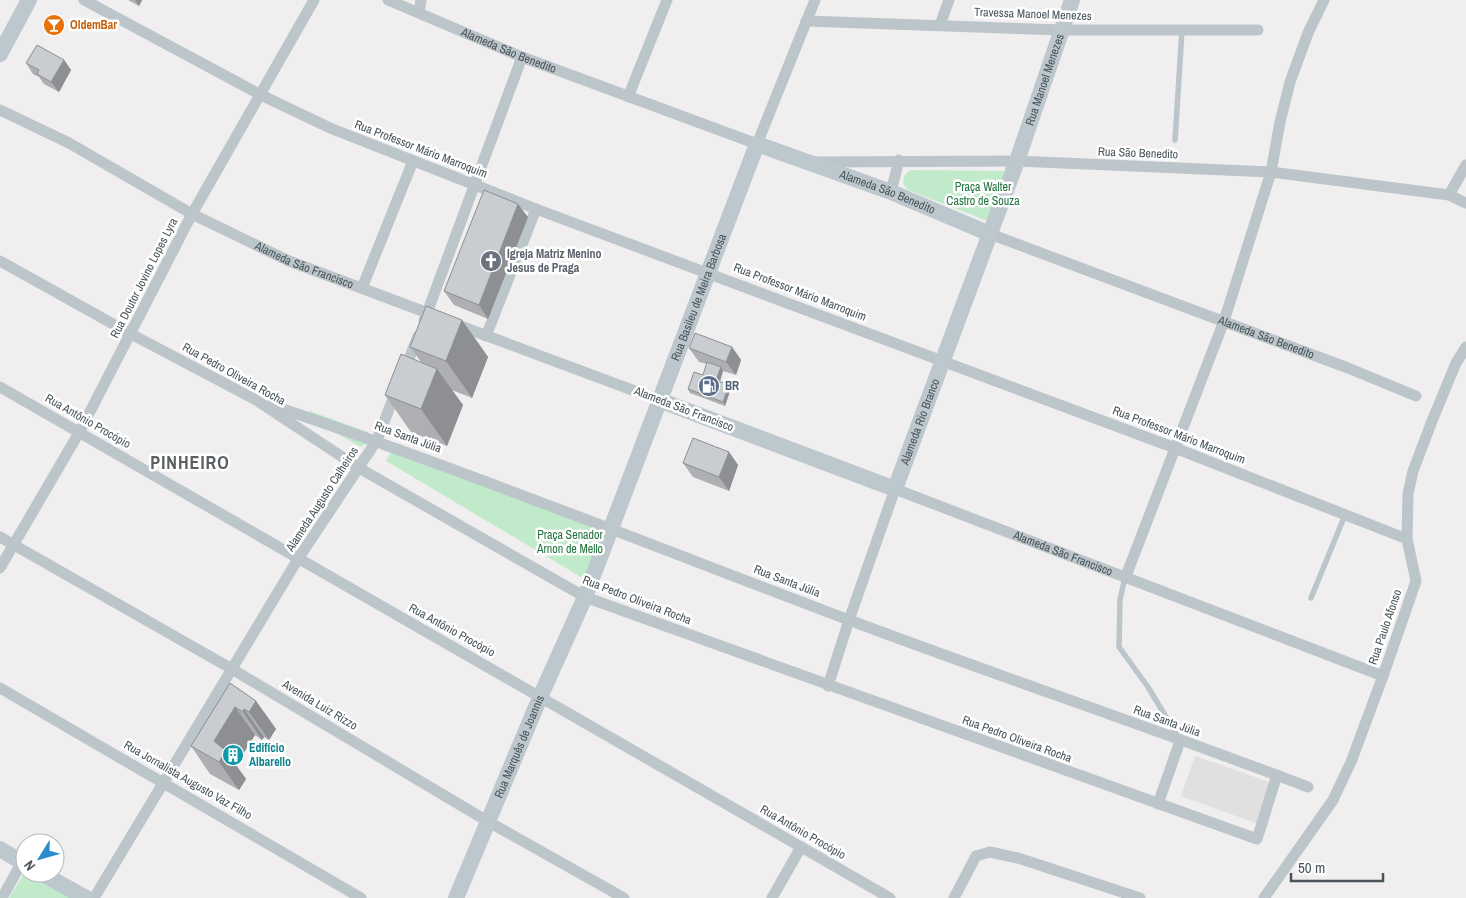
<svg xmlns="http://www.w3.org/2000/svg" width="1466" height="898" font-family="'Archivo Narrow',sans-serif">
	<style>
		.education { fill: #e1dfe0 }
		.green { fill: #c1eacb }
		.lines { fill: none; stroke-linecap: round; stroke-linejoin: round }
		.lane { stroke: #bbc5ca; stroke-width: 5.5 }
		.street { stroke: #bbc5ca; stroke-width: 11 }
		.secondary { stroke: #bcc7ce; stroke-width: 16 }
		.wall { fill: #adafb3 }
		.shaded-wall { fill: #8d8f92 }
		.building { fill: #c9ccd0; stroke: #8d8f92 }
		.labels { text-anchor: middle; stroke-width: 5; stroke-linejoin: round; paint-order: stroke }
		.street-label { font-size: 12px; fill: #48545a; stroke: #fff }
		.food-label { font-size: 12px; font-weight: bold; fill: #c56008; stroke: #fff; text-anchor: start }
		.park-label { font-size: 12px; fill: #21733d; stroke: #fff }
		.worship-label { font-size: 12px; font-weight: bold; fill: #5b616d; stroke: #fff; text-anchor: start }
		.service-label { font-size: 12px; font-weight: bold; fill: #4e5e75; stroke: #fff; text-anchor: start }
		.culture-label { font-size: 12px; font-weight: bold; fill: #0d838f; stroke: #fff; text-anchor: start }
		.district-label { font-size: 18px; font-weight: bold; letter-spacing: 1px; fill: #5c6062; stroke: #fff }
	</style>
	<rect width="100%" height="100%" fill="#f1eeef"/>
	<path class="education" d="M1195,756L1272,783L1258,824L1181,796Z"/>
	<g class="green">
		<path d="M910,170L1012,171L998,225L908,190L903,184L904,176Z"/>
		<path d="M310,411L368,432L369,442L361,447L309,418L308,412Z"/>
		<path d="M396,443L603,531L588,575L581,577L386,461Z"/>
		<path d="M25,872V873L72,898H9Z"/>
	</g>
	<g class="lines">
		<g class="lane">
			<path d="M1175,140L1182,30"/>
			<path d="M1125,577L1120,600L1119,647L1148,687L1178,737"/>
			<path d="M1311,598L1345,515"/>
		</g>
		<g class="street">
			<path d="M84,0L261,95L330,128L536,209L1175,448L1407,539"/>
			<path id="s1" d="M388,0L522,57L757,144L815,0"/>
			<path d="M419,13L421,0"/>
			<path d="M806,21L1062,30H1258"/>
			<path d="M940,25L949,0"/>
			<path d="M628,97L667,0"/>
			<path id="s2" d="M0,110L69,143L192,214L289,261L433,315"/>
			<path d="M816,162L1017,161L1271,172L1449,195L1466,203"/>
			<path d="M891,192L899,160"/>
			<path d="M1449,195L1466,165"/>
			<path id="s3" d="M990,234L1348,368L1416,396"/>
			<path d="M0,261L131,334L256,400L359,468L585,597L1257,839L1277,775"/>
			<path d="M362,288L413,161"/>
			<path d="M424,321L522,57"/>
			<path d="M455,324L659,400"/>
			<path d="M486,336L536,209"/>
			<path d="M404,372L418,336"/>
			<path d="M0,387L890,898"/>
			<path d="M271,405C466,471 656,547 849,620C1001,677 1156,729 1308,787"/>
			<path d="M0,537L232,669L487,821L624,898"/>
			<path d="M0,568L80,431L192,214L314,0"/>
			<path d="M1126,576L1224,321L1271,172L1280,122L1290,82L1308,33L1324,0"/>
			<path id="s4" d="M828,686L849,620L895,489L1383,676"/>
			<path d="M0,688L361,898"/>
			<path d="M1158,804L1180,741"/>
			<path d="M2,898L22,862"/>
			<path d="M94,898L298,559L377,440L396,391"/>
			<path d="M772,898L801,847"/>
			<path d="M954,898L976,856L990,852L1018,858L1140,898"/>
			<path d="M1264,898L1333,800L1351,762L1383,676L1416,581L1407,539L1408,494L1413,471L1432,421L1456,363L1466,347"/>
		</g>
		<g class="secondary">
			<path d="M0,54L29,0"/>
			<path id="s5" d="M659,400L895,489L1017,161L1072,0"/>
			<path d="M0,849L25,864"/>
			<path d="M41,873L86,898"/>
			<path id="s6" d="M456,898L541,695L585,597L757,144L891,192L990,234"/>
		</g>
	</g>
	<g class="wall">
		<path d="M128,0H142L139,6Z"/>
		<path d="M64,60L71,70L59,92L44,84L39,77L33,74L26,63Z"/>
		<path d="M528,217L488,319L454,305L444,291Z"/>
		<path d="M462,320L488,357L472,398L452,390L463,405L447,446L411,432L385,395L421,362L410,347Z"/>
		<path d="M732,347L741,360L736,375L723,371L720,382L731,388L725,406L690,393L688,389L703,375L707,364L699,362L689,348Z"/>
		<path d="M729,452L738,465L729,491L693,477L683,463Z"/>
		<path d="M230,683L256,701L276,729L269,740L264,737L262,740L255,735L236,765L246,779L239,790L210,774L191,746Z"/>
	</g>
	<g class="shaded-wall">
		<path d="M135,0H142L139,6Z"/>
		<path d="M64,60L71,70L59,92L51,82Z"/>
		<path d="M518,204L528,217L488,319L479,305Z"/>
		<path d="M462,320L488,357L472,398L446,361Z"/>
		<path d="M732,347L741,360L736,375L726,362Z"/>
		<path d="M721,367L723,371L719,384L716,380Z"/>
		<path d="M437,369L463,405L447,446L421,409Z"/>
		<path d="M729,385L731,388L725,406L723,402Z"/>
		<path d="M729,452L738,465L729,491L719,477Z"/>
		<path d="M256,701L276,729L269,740L249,712Z"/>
		<path d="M235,707L255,735L236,765L246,779L239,790L219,762L214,741Z"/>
		<path d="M244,709L264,737L262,740L243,712Z"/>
	</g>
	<g class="building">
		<path d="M37,45L64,60L51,82L37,74L39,70L26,63Z"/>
		<path d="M484,190L518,204L479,305L444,291Z"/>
		<path d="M426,306L462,320L446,361L410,347Z"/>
		<path d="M695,333L732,347L726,362L689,348Z"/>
		<path d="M401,354L437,369L421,409L385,395Z"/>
		<path d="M707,362L721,367L716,380L729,385L723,402L688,389L694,372L703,375Z"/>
		<path d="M693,438L729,452L719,477L683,463Z"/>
		<path d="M230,683L256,701L249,712L244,709L243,712L235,707L214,741L226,751L219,762L191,746Z"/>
	</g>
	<defs>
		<g id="bar-disc" transform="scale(1.125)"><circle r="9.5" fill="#e8710a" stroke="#fff"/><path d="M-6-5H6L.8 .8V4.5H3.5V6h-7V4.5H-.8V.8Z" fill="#fff"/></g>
		<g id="church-disc" transform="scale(1.125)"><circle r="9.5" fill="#6b7280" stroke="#fff"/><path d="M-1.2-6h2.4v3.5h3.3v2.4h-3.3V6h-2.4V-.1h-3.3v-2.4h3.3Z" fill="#fff"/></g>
		<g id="fuel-disc" transform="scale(1.125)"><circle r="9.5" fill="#5c6f8a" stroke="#fff"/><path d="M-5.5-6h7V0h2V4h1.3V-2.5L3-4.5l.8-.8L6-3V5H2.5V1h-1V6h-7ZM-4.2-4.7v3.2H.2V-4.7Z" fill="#fff"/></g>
		<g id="building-disc" transform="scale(1.125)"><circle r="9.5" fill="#0f9aa8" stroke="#fff"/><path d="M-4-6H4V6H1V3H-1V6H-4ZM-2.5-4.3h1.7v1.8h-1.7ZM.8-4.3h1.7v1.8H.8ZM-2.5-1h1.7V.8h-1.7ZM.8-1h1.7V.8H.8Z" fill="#fff"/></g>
	</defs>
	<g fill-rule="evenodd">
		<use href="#bar-disc" x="54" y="25"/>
		<use href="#church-disc" x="491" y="261"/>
		<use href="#fuel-disc" x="709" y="386"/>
		<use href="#building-disc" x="233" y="755"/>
	</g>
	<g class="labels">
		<g class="street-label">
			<text transform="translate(1033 14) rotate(2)" y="4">Travessa Manoel Menezes</text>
			<text dy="4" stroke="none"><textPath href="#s1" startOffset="131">Alameda São Benedito</textPath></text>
			<text dy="4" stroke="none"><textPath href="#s5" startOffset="688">Rua Manoel Menezes</textPath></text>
			<text transform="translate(421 149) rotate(21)" y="4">Rua Professor Mário Marroquim</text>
			<text transform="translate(1138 153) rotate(2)" y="4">Rua São Benedito</text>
			<text dy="4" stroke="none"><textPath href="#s6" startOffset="951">Alameda São Benedito</textPath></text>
			<text dy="4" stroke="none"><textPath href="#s2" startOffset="342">Alameda São Francisco</textPath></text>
			<text transform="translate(144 278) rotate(-63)" y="4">Rua Doutor Jovino Lopes Lyra</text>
			<text transform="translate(800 292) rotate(21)" y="4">Rua Professor Mário Marroquim</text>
			<text dy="4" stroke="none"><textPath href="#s6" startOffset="648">Rua Basileu de Meira Barbosa</textPath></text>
			<text dy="4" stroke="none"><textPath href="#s3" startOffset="295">Alameda São Benedito</textPath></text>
			<text transform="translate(234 374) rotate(29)" y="4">Rua Pedro Oliveira Rocha</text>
			<text transform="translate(684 409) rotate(21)" y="4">Alameda São Francisco</text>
			<text transform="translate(88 421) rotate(30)" y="4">Rua Antônio Procópio</text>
			<text dy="4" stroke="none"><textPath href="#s5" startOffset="324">Alameda Rio Branco</textPath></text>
			<text transform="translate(1179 435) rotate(21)" y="4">Rua Professor Mário Marroquim</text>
			<text transform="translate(408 437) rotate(20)" y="4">Rua Santa Júlia</text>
			<text transform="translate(322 499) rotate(-57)" y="4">Alameda Augusto Calheiros</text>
			<text dy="4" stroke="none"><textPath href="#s4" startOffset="388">Alameda São Francisco</textPath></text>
			<text transform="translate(787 581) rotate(21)" y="4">Rua Santa Júlia</text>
			<text transform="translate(637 600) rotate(21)" y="4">Rua Pedro Oliveira Rocha</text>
			<text transform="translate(1385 627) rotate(-71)" y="4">Rua Paulo Afonso</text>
			<text transform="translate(452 630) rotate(29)" y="4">Rua Antônio Procópio</text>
			<text transform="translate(320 705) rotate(31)" y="4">Avenida Luiz Rizzo</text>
			<text transform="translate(1167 721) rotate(20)" y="4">Rua Santa Júlia</text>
			<text transform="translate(1017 739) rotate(20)" y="4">Rua Pedro Oliveira Rocha</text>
			<text dy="4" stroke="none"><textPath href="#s6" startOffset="164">Rua Marquês de Joannis</textPath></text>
			<text transform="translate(188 780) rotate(30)" y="4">Rua Jornalista Augusto Vaz Filho</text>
			<text transform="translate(803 832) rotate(30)" y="4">Rua Antônio Procópio</text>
		</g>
		<g class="food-label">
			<text x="70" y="29">OldemBar</text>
		</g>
		<g class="park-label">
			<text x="983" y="191">Praça Walter<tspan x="983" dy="14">Castro de Souza</tspan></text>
			<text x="570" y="539">Praça Senador<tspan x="570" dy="14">Arnon de Mello</tspan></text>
		</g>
		<g class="worship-label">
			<text x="507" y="258">Igreja Matriz Menino<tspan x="507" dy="14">Jesus de Praga</tspan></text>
		</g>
		<g class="service-label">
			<text x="725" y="390">BR</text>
		</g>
		<g class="culture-label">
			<text x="249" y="752">Edifício<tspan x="249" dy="14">Albarello</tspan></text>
		</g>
		<g class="district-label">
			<text x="190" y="469">PINHEIRO</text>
		</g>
	</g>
	<g transform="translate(40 858) rotate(233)"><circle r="24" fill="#ffffff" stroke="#b6bbbd"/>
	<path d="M0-4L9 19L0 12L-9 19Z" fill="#2c8bcd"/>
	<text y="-8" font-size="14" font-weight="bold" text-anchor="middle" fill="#48545a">N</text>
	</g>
	<path d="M1291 873v8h92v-8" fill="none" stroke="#48545a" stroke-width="2.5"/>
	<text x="1298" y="873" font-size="15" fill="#48545a" stroke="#ffffff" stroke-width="4" paint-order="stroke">50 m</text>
</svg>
